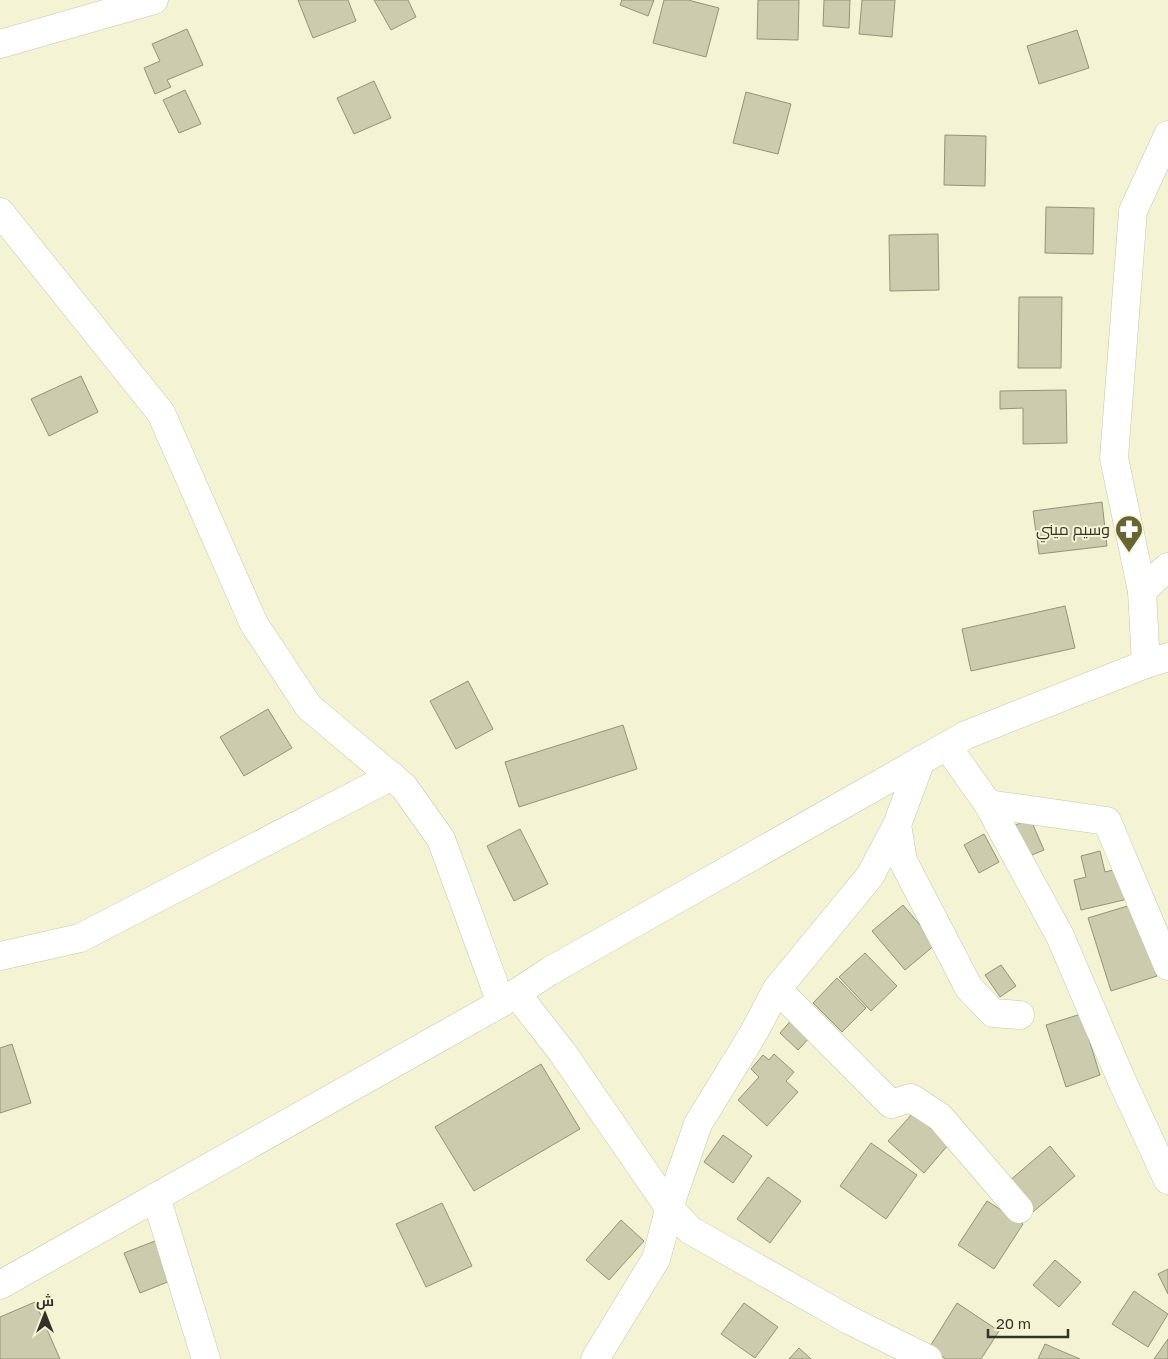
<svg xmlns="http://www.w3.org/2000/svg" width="1168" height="1359" font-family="'Golos Text',Cairo,sans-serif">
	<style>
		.building { fill: #cbcbae; stroke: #939377 }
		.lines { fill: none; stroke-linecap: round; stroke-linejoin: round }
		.minor-casing { stroke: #c7c6a9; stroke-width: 29 }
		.secondary-casing { stroke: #c7c6a9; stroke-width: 29 }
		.minor { stroke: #fff; stroke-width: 28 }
		.secondary { stroke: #fff; stroke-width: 28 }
		.labels { text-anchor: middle; stroke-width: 4; stroke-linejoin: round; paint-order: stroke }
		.poi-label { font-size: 16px; fill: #333227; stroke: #f4f4d5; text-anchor: end }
	</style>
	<rect width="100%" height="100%" fill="#f4f4d5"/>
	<g class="building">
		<path d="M298,0H348L356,21L313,38Z"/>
		<path d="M374,0H408L416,17L391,30Z"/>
		<path d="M622,0H654L648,16L620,5Z"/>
		<path d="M664,0H688L719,8L706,57L653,43Z"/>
		<path d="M758,0H799L798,40L757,39Z"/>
		<path d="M824,0H850L849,28L823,26Z"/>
		<path d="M862,0H895L892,37L859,34Z"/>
		<path d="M187,29L203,65L167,80L171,87L155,94L144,68L160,61L152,44Z"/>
		<path d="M1077,30L1089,68L1039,84L1027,46Z"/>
		<path d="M374,81L391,118L354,134L337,98Z"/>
		<path d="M185,90L201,124L179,133L163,100Z"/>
		<path d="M746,92L791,104L778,154L733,143Z"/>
		<path d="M945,135L986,136L985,186L944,185Z"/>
		<path d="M1046,207L1094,208L1093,254L1045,253Z"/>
		<path d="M938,234L939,290L890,291L889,235Z"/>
		<path d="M1019,297H1062L1061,368H1018Z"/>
		<path d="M81,376L98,412L49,436L31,399Z"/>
		<path d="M1066,390L1067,443L1023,444V408L1000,409V391Z"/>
		<path d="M1102,502L1107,546L1039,554L1033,511Z"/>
		<path d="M1065,606L1075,648L971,671L962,629Z"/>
		<path d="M468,681L493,729L456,749L430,701Z"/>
		<path d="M268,709L292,748L244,776L220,737Z"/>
		<path d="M623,725L637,769L519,807L505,762Z"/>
		<path d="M1030,818L1044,850L1022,859L1008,829Z"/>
		<path d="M520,829L548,884L514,901L487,846Z"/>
		<path d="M984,834L999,862L979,873L964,845Z"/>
		<path d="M1100,851L1105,872L1121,868L1128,899L1081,910L1074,880L1086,877L1081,856Z"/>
		<path d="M1134,904L1157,976L1111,991L1088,918Z"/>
		<path d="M903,905L936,944L905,970L872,931Z"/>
		<path d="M865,953L897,986L871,1011L839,977Z"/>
		<path d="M1001,965L1016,986L1000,997L985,975Z"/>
		<path d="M837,978L866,1008L842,1032L813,1003Z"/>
		<path d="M1081,1014L1100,1075L1066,1087L1046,1025Z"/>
		<path d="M794,1017L813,1034L798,1050L780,1033Z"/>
		<path d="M12,1044L31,1103L0,1113V1048Z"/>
		<path d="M774,1054L794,1072L786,1081L798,1092L767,1126L738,1100L759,1077L751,1069L763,1055L769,1060Z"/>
		<path d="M541,1064L580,1129L474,1191L435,1127Z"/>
		<path d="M913,1113L949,1144L924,1173L888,1141Z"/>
		<path d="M723,1135L752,1156L733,1183L704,1162Z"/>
		<path d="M871,1143L917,1175L886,1219L840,1186Z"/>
		<path d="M1050,1146L1075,1176L1033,1212L1008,1182Z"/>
		<path d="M768,1177L801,1201L770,1243L737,1219Z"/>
		<path d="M987,1201L1023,1224L994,1269L958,1245Z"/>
		<path d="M442,1203L472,1266L426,1287L396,1224Z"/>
		<path d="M621,1220L644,1241L609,1280L586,1260Z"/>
		<path d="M155,1241L170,1281L140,1293L124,1253Z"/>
		<path d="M1055,1260L1081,1282L1059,1307L1033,1285Z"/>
		<path d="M1168,1269V1294L1158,1274Z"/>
		<path d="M1134,1291L1168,1314L1148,1347L1112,1324Z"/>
		<path d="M35,1302L60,1359H0V1317Z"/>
		<path d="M744,1303L778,1327L755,1358L721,1334Z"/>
		<path d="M957,1303L999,1331L981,1359H946L929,1348Z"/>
		<path d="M1168,1339V1359H1154Z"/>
		<path d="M1045,1344L1080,1359H1038Z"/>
		<path d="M799,1348L811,1359H789Z"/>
	</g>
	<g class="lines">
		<g class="minor-casing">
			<g id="minor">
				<path d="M0,44L154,0"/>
				<path d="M0,212L161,413L254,624L309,707L404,787L441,839L501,1003"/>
				<path d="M1142,591L1168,567"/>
				<path d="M1146,664L1142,591L1114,458L1133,211L1168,135"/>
				<path d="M947,746L988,804L1060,936L1122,1081L1168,1180"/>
				<path d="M988,804L1107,821L1168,966"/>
				<path d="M897,825L903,861L969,988L993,1013L1020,1015"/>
				<path d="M0,956L80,938L392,776"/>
				<path d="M777,989L891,1104L911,1098L940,1117L1019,1209"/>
				<path d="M516,993L562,1052L670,1209L690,1230L849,1320L928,1359"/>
				<path d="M156,1197L206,1359"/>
				<path d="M595,1359L656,1259L673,1196L698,1124L753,1034L777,989L870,876L897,825L921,760"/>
			</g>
		</g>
		<g class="secondary-casing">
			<path id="secondary" d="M0,1285L501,1003L550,971L966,735L1146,664L1168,657"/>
		</g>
		<use href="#minor" class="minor"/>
		<use href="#secondary" class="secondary"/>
	</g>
	<defs>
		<g id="pharmacy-pin" transform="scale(1.4375)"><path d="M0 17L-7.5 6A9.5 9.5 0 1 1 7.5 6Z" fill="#676532" stroke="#f4f4d5"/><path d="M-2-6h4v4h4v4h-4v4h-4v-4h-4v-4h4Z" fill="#fff"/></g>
	</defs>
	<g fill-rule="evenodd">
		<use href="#pharmacy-pin" x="1129" y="529"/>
	</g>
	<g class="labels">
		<g class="poi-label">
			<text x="1110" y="535">وسيم ميني</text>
		</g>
	</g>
	<g transform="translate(45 1314)" stroke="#f4f4d5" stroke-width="4" paint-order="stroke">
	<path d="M0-4L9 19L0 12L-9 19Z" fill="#333227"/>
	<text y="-8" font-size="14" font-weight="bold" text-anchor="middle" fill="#333227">ش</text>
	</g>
	<path d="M988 1329v8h80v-8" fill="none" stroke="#333227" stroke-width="2.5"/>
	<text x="996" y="1329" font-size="15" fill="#333227" stroke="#f4f4d5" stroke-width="4" paint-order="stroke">20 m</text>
</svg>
